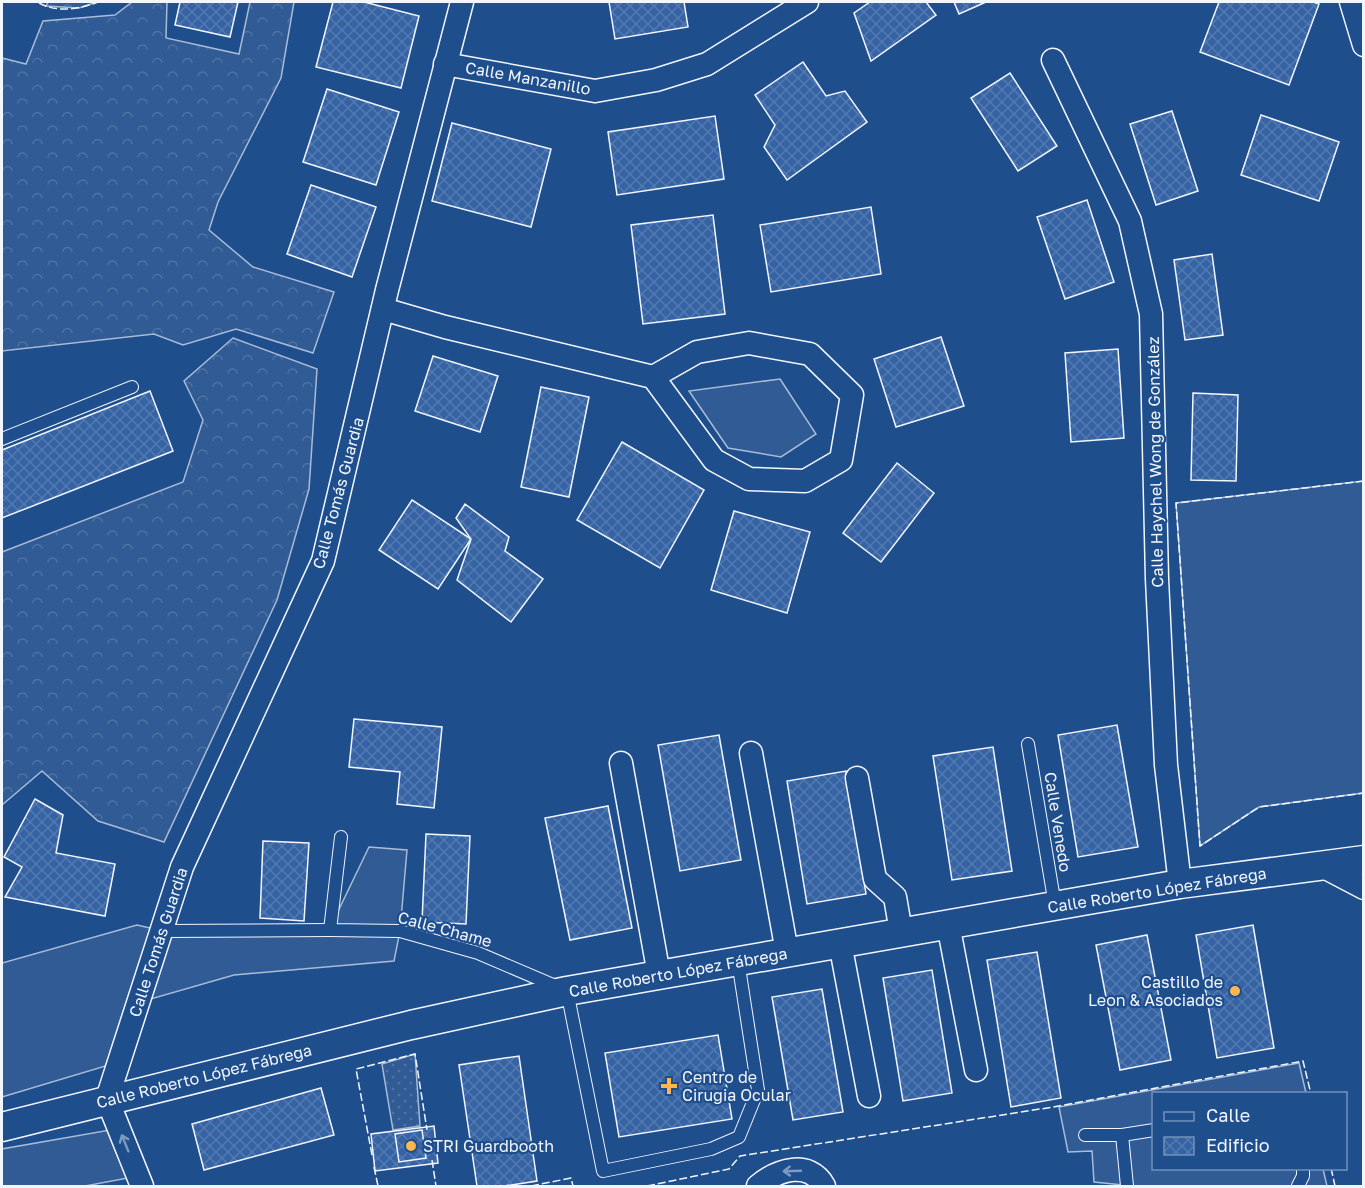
<svg xmlns="http://www.w3.org/2000/svg" width="1365" height="1188" font-family="'Golos Text',sans-serif">
	<style>
		.built { fill: #305b95; stroke: #a8bbd7; stroke-width: 1.5 }
		.forest { fill: url(#forest-crowns); stroke: #a8bbd7; stroke-width: 1.5 }
		.garden { fill: url(#garden-dots); stroke: #a8bbd7; stroke-width: 1.5 }
		.building { fill: url(#building-cross-hatch); stroke: #f2f6ff; stroke-width: 1.5 }
		.lines { fill: none; stroke-linecap: round; stroke-linejoin: round }
		.service-casing { stroke: #f2f6ff; stroke-width: 14 }
		.minor-casing { stroke: #f2f6ff; stroke-width: 25 }
		.tertiary-casing { stroke: #f2f6ff; stroke-width: 31 }
		.service { stroke: #1f4e8c; stroke-width: 12 }
		.minor { stroke: #1f4e8c; stroke-width: 22 }
		.tertiary { stroke: #1f4e8c; stroke-width: 28 }
		.fence { stroke: #f2f6ff; stroke-width: 1.5; stroke-dasharray: 8 3; stroke-linecap: butt }
		.oneway { stroke: #7e9ac0 }
		.poi-dot { fill: #ffb74d; stroke: #1f4e8c; stroke-width: 2 }
		.labels { text-anchor: middle; stroke-width: 4.5; stroke-linejoin: round; paint-order: stroke }
		.street-label { font-size: 16px; fill: #f2f6ff; stroke: #1f4e8c }
		.poi-label { font-size: 16px; fill: #f2f6ff; stroke: #1f4e8c; text-anchor: start }
	</style>
	<defs>
		<pattern id="forest-crowns" width="20" height="18" patternUnits="userSpaceOnUse" patternTransform="scale(1.5)"><rect width="20" height="18" fill="#305b95"/><path d="M2 6a3 3 0 1 1 6 0M12 15a3 3 0 1 1 6 0" fill="none" stroke="#4e73a5"/></pattern>
		<pattern id="garden-dots" width="8" height="8" patternUnits="userSpaceOnUse" patternTransform="scale(1.5)"><rect width="8" height="8" fill="#305b95"/><path d="M2 2h.1M6 6h.1" fill="none" stroke="#4e73a5" stroke-width="1.8" stroke-linecap="round"/></pattern>
		<pattern id="building-cross-hatch" width="8" height="8" patternUnits="userSpaceOnUse" patternTransform="scale(1.5)"><rect width="8" height="8" fill="#3563a3"/><path d="M0 0l8 8M0 8l8-8" fill="none" stroke="#537ab1"/></pattern>
	</defs>
	<rect width="100%" height="100%" fill="#1f4e8c"/>
	<g class="built">
		<path d="M780,379L816,434L781,457L728,448L689,391Z"/>
		<path d="M1363,481V793L1259,807L1200,846L1176,503Z"/>
		<path d="M369,847L407,850L400,931L394,961L234,975L126,1006L109,1065L2,1097V963L137,925L163,931L329,930Z"/>
		<path d="M1299,1063L1306,1093L1154,1094V1168L1323,1169L1327,1186H1133L1094,1182L1092,1151L1068,1152L1059,1107Z"/>
		<path d="M110,1130L128,1178L85,1186H2V1149Z"/>
	</g>
	<g class="forest">
		<path d="M48,2H97L79,8L46,6Z"/>
		<path d="M132,2H167L166,38L239,54L250,2H294L281,78L218,202L209,230L253,267L334,292L313,353L236,329L183,345L154,334L2,351V58L26,64L43,21L115,15Z"/>
		<path d="M233,338L317,369L309,489L277,600L164,842L98,821L42,771L2,805V552L183,482L203,420L184,381Z"/>
	</g>
	<path class="garden" d="M415,1054L420,1126L393,1130L382,1064Z"/>
	<g class="building">
		<path d="M180,2H238L230,37L175,25Z"/>
		<path d="M333,2H364L419,16L401,88L316,67Z"/>
		<path d="M609,2H684L688,27L615,39Z"/>
		<path d="M870,2H926L936,15L871,61L854,13Z"/>
		<path d="M954,2H986L959,14Z"/>
		<path d="M1219,2H1313L1319,4L1289,85L1200,52Z"/>
		<path d="M803,62L826,96L845,91L867,122L787,180L764,147L775,125L755,95Z"/>
		<path d="M1010,73L1057,146L1018,171L971,98Z"/>
		<path d="M327,89L399,112L376,185L303,162Z"/>
		<path d="M1172,111L1198,191L1156,205L1130,124Z"/>
		<path d="M1261,115L1339,142L1319,201L1241,175Z"/>
		<path d="M715,116L724,179L617,195L608,132Z"/>
		<path d="M452,123L551,149L531,227L432,201Z"/>
		<path d="M311,185L376,207L352,277L287,254Z"/>
		<path d="M1087,200L1114,282L1065,299L1037,217Z"/>
		<path d="M871,207L881,274L771,292L760,225Z"/>
		<path d="M713,215L725,314L643,324L631,225Z"/>
		<path d="M1212,254L1223,335L1185,340L1174,260Z"/>
		<path d="M941,337L964,406L896,427L874,359Z"/>
		<path d="M1118,349L1124,438L1071,442L1065,353Z"/>
		<path d="M433,356L498,376L480,432L415,411Z"/>
		<path d="M541,387L589,397L569,497L521,487Z"/>
		<path d="M150,391L173,451L2,518V450Z"/>
		<path d="M1193,393L1238,395L1236,481L1191,480Z"/>
		<path d="M622,442L704,490L660,568L577,520Z"/>
		<path d="M897,463L934,493L881,562L843,533Z"/>
		<path d="M412,500L471,539L438,589L379,550Z"/>
		<path d="M465,504L509,537L505,551L543,579L511,622L457,580L471,539L456,518Z"/>
		<path d="M734,511L810,532L787,613L711,590Z"/>
		<path d="M354,719L442,727L434,808L397,804L400,772L349,767Z"/>
		<path d="M1117,725L1138,847L1078,857L1058,735Z"/>
		<path d="M719,735L741,860L680,871L658,745Z"/>
		<path d="M993,747L1012,871L952,880L933,756Z"/>
		<path d="M846,771L866,894L807,904L787,781Z"/>
		<path d="M35,799L63,815L56,853L115,864L105,916L5,897L22,867L4,857Z"/>
		<path d="M608,806L632,928L570,940L545,818Z"/>
		<path d="M426,834L470,836L466,924L422,922Z"/>
		<path d="M263,841L309,843L304,921L260,918Z"/>
		<path d="M1253,925L1274,1048L1217,1058L1196,935Z"/>
		<path d="M1147,935L1171,1060L1120,1070L1096,945Z"/>
		<path d="M1037,952L1061,1098L1011,1107L987,960Z"/>
		<path d="M932,970L952,1093L903,1101L883,978Z"/>
		<path d="M822,989L843,1112L793,1120L772,997Z"/>
		<path d="M718,1035L732,1119L619,1137L605,1053Z"/>
		<path d="M519,1056L537,1181L504,1186H477L459,1065Z"/>
		<path d="M321,1088L334,1135L204,1170L192,1124Z"/>
		<path d="M434,1126L438,1163L375,1171L371,1134Z"/>
		<path d="M422,1130L426,1158L399,1162L395,1134Z"/>
	</g>
	<g class="lines">
		<g class="service-casing">
			<g id="service">
				<path d="M2,439L132,387"/>
				<path d="M1028,744L1055,905"/>
				<path d="M341,837L330,930L400,931L478,953L567,991L603,1171L711,1149L739,1137L758,1090L738,961"/>
				<path d="M163,931L330,930"/>
				<path d="M1085,1135H1122L1154,1130"/>
				<path d="M1122,1135L1127,1186"/>
				<path d="M1298,1186L1303,1176V1168"/>
			</g>
		</g>
		<g class="minor-casing">
			<g id="minor">
				<path d="M1351,2L1364,45"/>
				<path d="M1053,60L1130,221L1151,314L1157,579L1166,765L1180,884"/>
				<path d="M445,64L595,91L656,80L707,64L807,2"/>
				<path d="M383,309L445,327L653,377L697,352L749,343L810,354L852,395L841,460L805,481L749,479L714,460L653,377"/>
				<path d="M751,753L787,952"/>
				<path d="M621,763L659,975"/>
				<path d="M857,778L875,879L895,897L901,932"/>
				<path d="M1322,866L1364,888"/>
				<path d="M948,924L976,1070"/>
				<path d="M840,943L869,1096"/>
				<path d="M142,1186L107,1099L182,867L323,561L387,290L462,2"/>
				<path d="M758,1186C777,1170 809,1159 824,1186"/>
			</g>
		</g>
		<g class="tertiary-casing">
			<path id="tertiary" d="M2,1127L411,1025L567,991L1180,884L1364,860"/>
		</g>
		<use href="#service" class="service"/>
		<use href="#minor" class="minor"/>
		<use href="#tertiary" class="tertiary"/>
		<g class="fence">
			<path d="M39,3C57,13 80,9 98,2"/>
			<path d="M1364,481L1176,503L1200,846L1259,807L1364,793"/>
			<path d="M372,1155L356,1069L415,1054L427,1130"/>
			<path d="M432,1160L436,1186"/>
			<path d="M374,1167L378,1186"/>
			<path d="M1331,1168L1335,1186"/>
			<path d="M531,1186L571,1178L573,1186"/>
			<path d="M647,1186L729,1169L740,1156L1053,1107L1303,1061L1311,1094"/>
		</g>
	</g>
	<defs><path id="oneway-shaft" d="M-6 0H5M1.5-3L5.5 0L1.5 3" fill="none" stroke-width="1.6" stroke-linecap="round" stroke-linejoin="round" transform="scale(1.5)"/></defs>
	<g class="oneway">
		<use href="#oneway-shaft" transform="translate(125 1143) rotate(-112)"/>
		<use href="#oneway-shaft" transform="translate(792 1171) rotate(178)"/>
	</g>
	<g class="poi-dot">
		<circle cx="1235" cy="991" r="6"/>
		<path d="M666 1077h6v6h6v6h-6v6h-6v-6h-6v-6h6z"/>
		<circle cx="411" cy="1146" r="6"/>
	</g>
	<g class="labels">
		<g class="street-label">
			<text transform="translate(528 78) rotate(10)" y="6">Calle Manzanillo</text>
			<text transform="translate(1155 462) rotate(-91)" y="6">Calle Haychel Wong de González</text>
			<text transform="translate(338 493) rotate(-75)" y="6">Calle Tomás Guardia</text>
			<text transform="translate(1058 822) rotate(81)" y="6">Calle Venedo</text>
			<text transform="translate(1157 890) rotate(-9)" y="6">Calle Roberto López Fábrega</text>
			<text transform="translate(445 929) rotate(15)" y="6">Calle Chame</text>
			<text transform="translate(158 942) rotate(-72)" y="6">Calle Tomás Guardia</text>
			<text transform="translate(678 972) rotate(-10)" y="6">Calle Roberto López Fábrega</text>
			<text transform="translate(204 1076) rotate(-14)" y="6">Calle Roberto López Fábrega</text>
		</g>
		<g class="poi-label">
			<text x="1223" y="988" text-anchor="end">Castillo de<tspan x="1223" dy="18">Leon &amp; Asociados</tspan></text>
			<text x="682" y="1083">Centro de<tspan x="682" dy="18">Cirugia Ocular</tspan></text>
			<text x="423" y="1152">STRI Guardbooth</text>
		</g>
	</g>
	<rect width="1365" height="1188" fill="none" stroke="#f2f6ff" stroke-width="6"/>
	<rect x="1152" y="1092" width="195" height="78" fill="#1f4e8c" stroke="#7391ba" stroke-width="1.5"/>
	<rect x="1164" y="1112" width="30" height="9" fill="#1f4e8c" stroke="#7391ba" stroke-width="1.5"/>
	<text x="1206" y="1122" font-size="18" fill="#f2f6ff">Calle</text>
	<rect x="1164" y="1137" width="30" height="18" fill="url(#building-cross-hatch)" stroke="#7391ba" stroke-width="1.5"/>
	<text x="1206" y="1152" font-size="18" fill="#f2f6ff">Edificio</text>
</svg>
